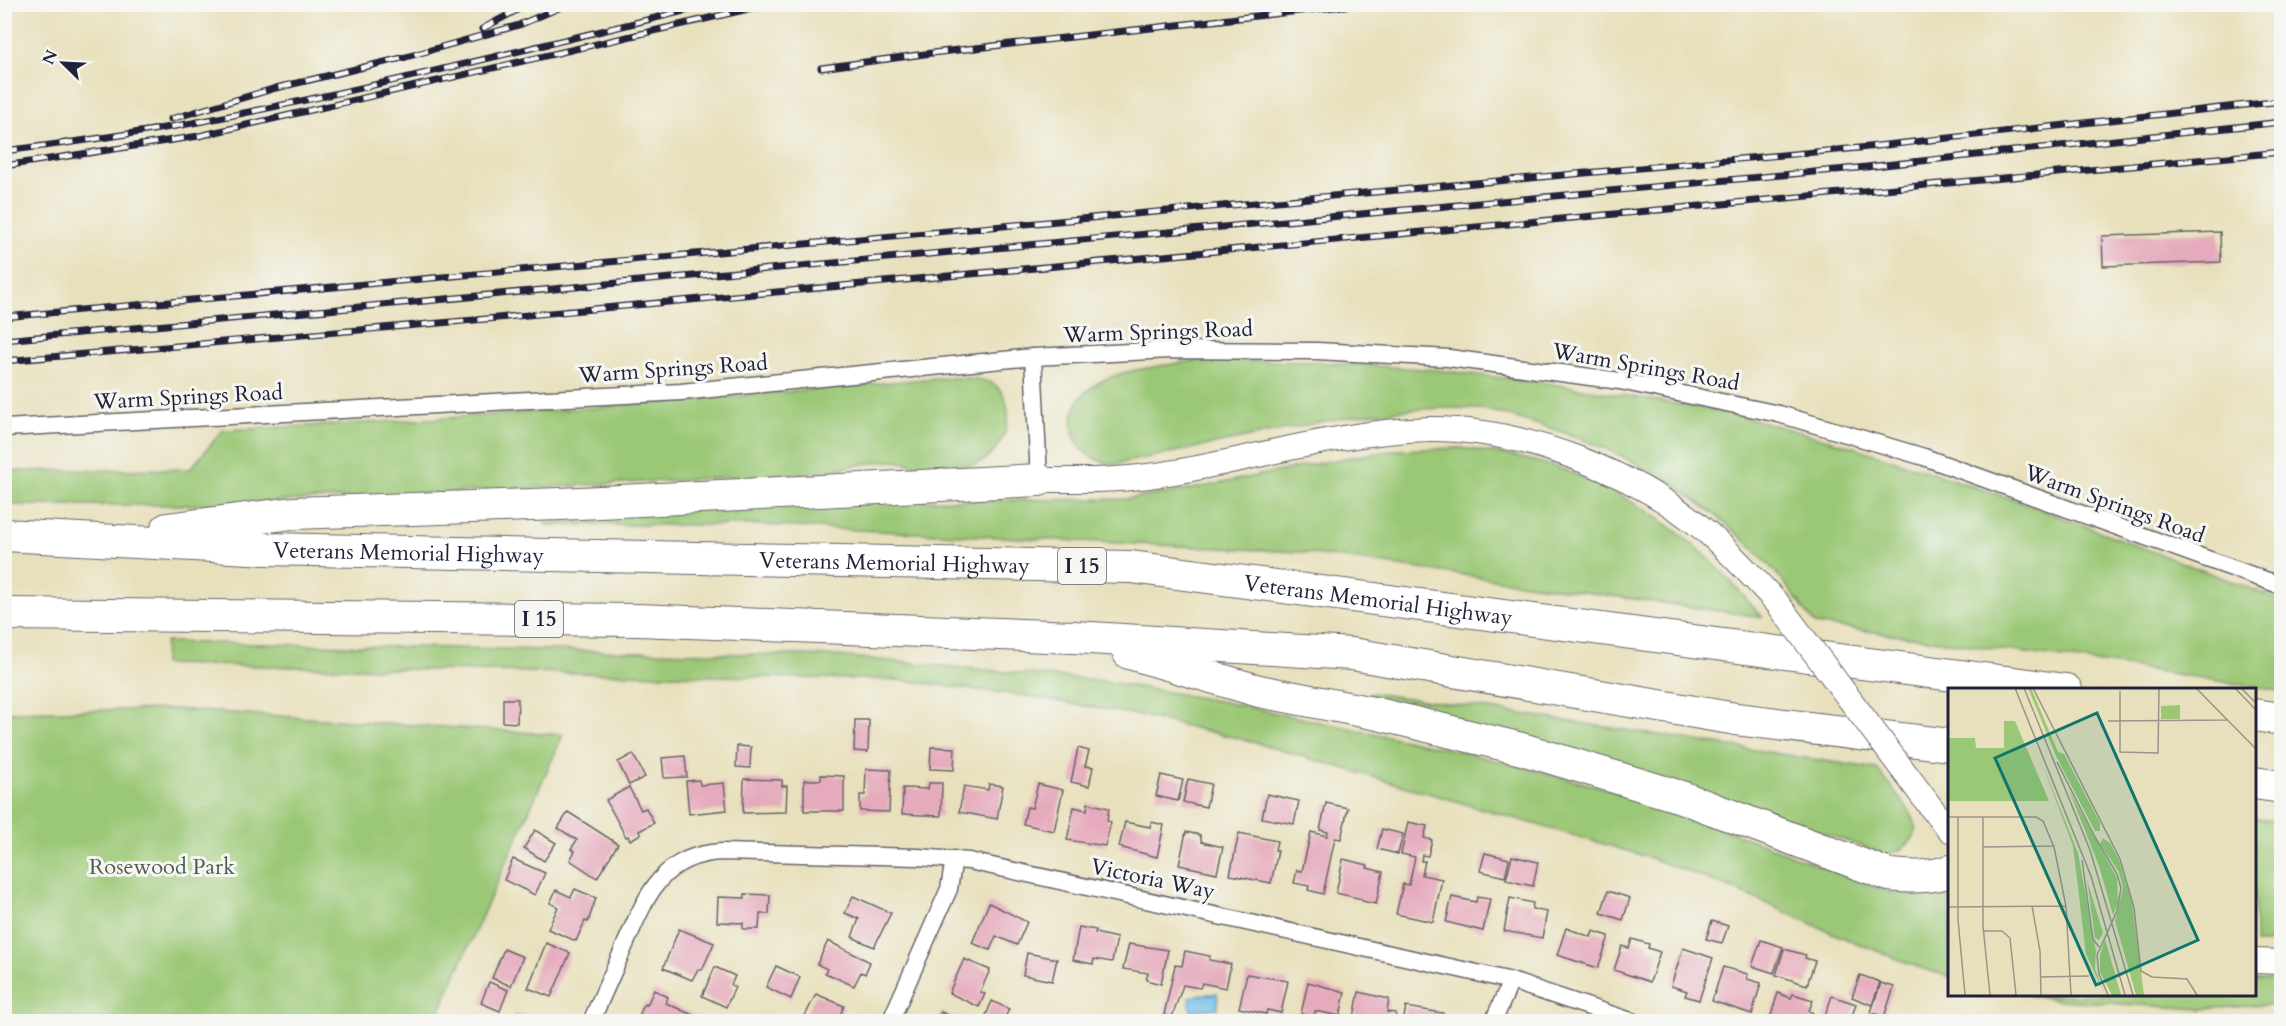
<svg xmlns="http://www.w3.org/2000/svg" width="2286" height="1026" font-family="Cardo,serif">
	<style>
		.green { fill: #9bc876; stroke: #5e7558; stroke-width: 1.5 }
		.water { fill: #6dc1e9; stroke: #487292; stroke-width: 1.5 }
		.building { fill: #e5aabc }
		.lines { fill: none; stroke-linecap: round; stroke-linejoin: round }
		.minor-casing { stroke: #676468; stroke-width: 19 }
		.secondary-casing { stroke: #676468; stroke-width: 26 }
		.motorway-casing { stroke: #676468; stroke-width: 34 }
		.minor { stroke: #fff; stroke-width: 16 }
		.secondary { stroke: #fff; stroke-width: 24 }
		.motorway { stroke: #fff; stroke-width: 32 }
		.rail-casing { stroke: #22223b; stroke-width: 7 }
		.rail { stroke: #f6f6f2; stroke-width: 4.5; stroke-dasharray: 14; stroke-linecap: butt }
		.secondary-bridge-casing { stroke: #676468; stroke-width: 26; stroke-linecap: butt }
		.secondary-bridge { stroke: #fff; stroke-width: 24 }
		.labels { text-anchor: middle; stroke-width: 6; stroke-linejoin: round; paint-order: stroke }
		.shield { fill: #f6f6f2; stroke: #626272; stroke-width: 1.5 }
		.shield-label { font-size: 21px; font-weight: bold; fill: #22223b }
		.street-label { font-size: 22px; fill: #22223b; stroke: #f6f6f2 }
		.park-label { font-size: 22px; fill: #4c5c50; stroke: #f6f6f2 }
		.inset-road { fill: none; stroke: #999488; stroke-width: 1.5 }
		.view { fill: #0f766e; fill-opacity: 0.15; stroke: #0f766e; stroke-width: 3 }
		.inset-edge { fill: none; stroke: #22223b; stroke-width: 3 }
	</style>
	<rect width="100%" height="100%" fill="#f6f6f2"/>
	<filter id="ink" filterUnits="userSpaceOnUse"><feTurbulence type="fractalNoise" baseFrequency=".0167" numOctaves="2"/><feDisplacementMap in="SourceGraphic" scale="12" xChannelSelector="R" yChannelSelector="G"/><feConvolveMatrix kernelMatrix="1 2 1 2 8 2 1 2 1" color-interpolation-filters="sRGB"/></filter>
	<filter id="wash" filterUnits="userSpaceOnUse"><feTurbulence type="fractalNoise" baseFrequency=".008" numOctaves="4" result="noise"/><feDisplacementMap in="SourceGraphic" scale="24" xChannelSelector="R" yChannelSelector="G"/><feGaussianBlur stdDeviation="1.35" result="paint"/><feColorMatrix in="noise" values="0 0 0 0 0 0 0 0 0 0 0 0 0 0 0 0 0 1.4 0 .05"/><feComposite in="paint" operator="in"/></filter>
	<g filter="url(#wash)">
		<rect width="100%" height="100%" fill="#e8e0bc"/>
		<g class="green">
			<path d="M1200,360L1316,362L1437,370L1546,383L1726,412L1850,446L2027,504L2281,600V691L2138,668L1815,624C1802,607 1790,589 1776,573C1712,501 1630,450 1536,424C1518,419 1498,411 1479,409C1404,404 1331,419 1259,435C1211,445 1163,454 1116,464C1066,461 1056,405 1100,382C1125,368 1171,365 1200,360Z"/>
			<path d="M936,378C951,378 978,376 991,383C1022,400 1006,452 978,463C964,467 946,471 932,469C919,467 905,461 892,461C870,461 836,470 814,473L207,505H5V471L190,469L223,430C461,420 698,401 936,378Z"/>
			<path d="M1461,448C1495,453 1531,458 1564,470C1623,492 1678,527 1722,572C1736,586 1748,602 1762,617L1300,552L757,525H545L547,512L837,501L1126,499L1182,491L1345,458L1396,450Z"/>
			<path d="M165,642L837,656L1104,681L1219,701L1463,752L1604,788L1734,833L1886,891L1909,895L1950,893V977L1918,967L1839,936L1729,887L1648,857L1253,742L1144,716L1026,696L898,680L164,664Z"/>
			<path d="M1370,693L1489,709L1877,769C1885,779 1911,810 1914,820C1921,840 1900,854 1884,854L1805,827L1369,705Z"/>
			<path d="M172,709L563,735L435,1021H5V712Z"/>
			<path d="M2254,818L2281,822V942L2255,943Z"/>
			<path d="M2255,979L2281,980V1004L2202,1009L2060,1000L2028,995L2254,994Z"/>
		</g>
		<path class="water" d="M1217,993L1218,1008L1191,1011L1189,997Z"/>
		<g id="blocks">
			<g class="building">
				<path d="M2220,232L2221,262L2103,266L2102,236Z"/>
				<path d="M503,699H518L517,723L503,722Z"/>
				<path d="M855,720H869L868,752L854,751Z"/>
				<path d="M737,746L751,747L750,768L736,767Z"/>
				<path d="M931,747L955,748L954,770L930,769Z"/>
				<path d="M1078,748L1089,751L1085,766L1093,767L1089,786L1071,782Z"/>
				<path d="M633,754L645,777L629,785L618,762Z"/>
				<path d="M685,756L687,777L664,778L662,758Z"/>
				<path d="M866,769L891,770L889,812L860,811V795H865Z"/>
				<path d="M821,775L844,776V811H804V780H821Z"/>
				<path d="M1161,775L1183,780L1178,801L1156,796Z"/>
				<path d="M744,779L782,780V786H787L786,812L743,813Z"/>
				<path d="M1188,779L1211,784L1206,807L1183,802Z"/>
				<path d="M699,780L700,785L724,783L727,810L689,814L686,781Z"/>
				<path d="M929,783H942L941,816L902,814L903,788L928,789Z"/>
				<path d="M989,784L1003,786L997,819L959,812L964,786L988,790Z"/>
				<path d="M1038,784L1063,790L1054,831L1023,824L1027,807L1032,808Z"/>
				<path d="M629,787L641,810L646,808L654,823L639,831L641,834L630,840L628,836L626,837L606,800Z"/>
				<path d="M1267,794L1299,801L1294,824L1262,818Z"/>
				<path d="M1088,803L1109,808L1107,821L1111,822L1105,846L1067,840L1074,807L1087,810Z"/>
				<path d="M1326,803L1348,808L1341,839L1335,838L1323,894L1308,890L1309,886L1294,883L1297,870L1302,871L1311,832L1327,836L1328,832L1320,830Z"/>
				<path d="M568,812L618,844L597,878L570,860L575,851L571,849L577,840L558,828Z"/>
				<path d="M1125,822L1150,827L1151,822L1164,825L1157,857L1119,847Z"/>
				<path d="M1408,822L1427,826L1424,838L1432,840L1428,856L1422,855L1421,861H1425L1422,875L1442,879L1433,922L1396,914L1403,884L1409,885L1415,857L1401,854Z"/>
				<path d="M1382,829L1403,834L1398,854L1377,849Z"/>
				<path d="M535,830L556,843L544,861L524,848Z"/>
				<path d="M1186,832L1200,835L1202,842L1223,847L1217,873L1179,865Z"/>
				<path d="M1239,833L1277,841L1275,850L1278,851L1271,883L1230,875Z"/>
				<path d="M1485,853L1509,859L1505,877L1480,871Z"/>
				<path d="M1512,856L1538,862L1533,886L1506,880Z"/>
				<path d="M513,859L545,873L535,895L504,880Z"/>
				<path d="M1343,859L1368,865L1367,868L1383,872L1376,904L1362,901V899L1336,893Z"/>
				<path d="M575,889L596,898L588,922L585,921L576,941L548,929L558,907L550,903L556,890L571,897Z"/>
				<path d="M1608,891L1630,898L1623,920L1601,913Z"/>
				<path d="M745,894L770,895L769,914H760L759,929H743V923L717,922L718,897L745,898Z"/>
				<path d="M853,896L891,913L874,947L852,937L859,919L845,913Z"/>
				<path d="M1452,897L1476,902L1477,897L1490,899L1483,931L1446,922Z"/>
				<path d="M1510,898L1533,903L1532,909L1547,912L1542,938L1504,931Z"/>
				<path d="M989,903L1027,922L1017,945L996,936L990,950L972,943Z"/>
				<path d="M1712,921L1728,926L1722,943L1706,939Z"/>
				<path d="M1079,927L1096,930L1095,933L1117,938L1112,962L1094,959L1093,964L1073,960Z"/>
				<path d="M1566,928L1591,937L1593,931L1609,936L1598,968L1557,955Z"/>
				<path d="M679,929L714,943L702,970L698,969L692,980L663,968Z"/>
				<path d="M1632,939L1649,944L1648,948L1660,952L1650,982L1614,970L1622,946L1629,948Z"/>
				<path d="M1761,940L1783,947L1774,973L1752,966Z"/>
				<path d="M828,941L870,962L865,974L861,972L854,986L825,973L827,969L817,964Z"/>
				<path d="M546,943L570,953L551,997L528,988Z"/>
				<path d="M1129,944L1168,950L1161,984L1146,980L1148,973L1123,969Z"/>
				<path d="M1683,948L1713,958L1699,1000L1685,996L1687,991L1671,986Z"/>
				<path d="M504,949L523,957L511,986L492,978Z"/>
				<path d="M1784,949L1806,955L1805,958L1815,961L1807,985L1776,975Z"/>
				<path d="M1185,951L1210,956L1209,960L1231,964L1226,988L1202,983L1200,988L1183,985L1172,1017L1164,1015L1175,965L1182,966Z"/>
				<path d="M1027,953L1057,959L1052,981L1023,975Z"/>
				<path d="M964,959L990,970L980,992L985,994L979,1007L949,993Z"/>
				<path d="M776,966L800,977L791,999L766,987Z"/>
				<path d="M715,967L735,976L731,985L735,987L726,1007L702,996Z"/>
				<path d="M1723,967L1748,974L1747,979L1761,983L1752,1014L1712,1001Z"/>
				<path d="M1247,974L1288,981L1281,1013L1267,1010L1266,1014L1239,1008Z"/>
				<path d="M1860,975L1880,982L1872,1005L1852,997Z"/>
				<path d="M489,982L508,990L500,1011L481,1003Z"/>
				<path d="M1308,982L1345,992L1340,1016L1315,1011L1314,1017L1301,1014Z"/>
				<path d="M1881,983L1894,987L1884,1017L1871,1012Z"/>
				<path d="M654,990L668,997L666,1003L708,1022H646L641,1019L639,1016L644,1004L647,1005Z"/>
				<path d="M1359,992L1389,999L1387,1012L1396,1013L1394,1022H1353Z"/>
				<path d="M1778,993L1791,998L1793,994L1813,1000L1809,1011L1813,1013L1811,1022H1769Z"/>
				<path d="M816,994L844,1006L837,1022H802Z"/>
				<path d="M1832,996L1856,1004L1850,1022H1823Z"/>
				<path d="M992,1001L1009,1009L1003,1022L984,1020Z"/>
				<path d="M1406,1007L1443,1013L1441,1022H1403Z"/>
				<path d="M941,1012L962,1022H937Z"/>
				<path d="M515,1013L534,1022H511Z"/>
			</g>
		</g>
	</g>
	<g filter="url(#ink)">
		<use href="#blocks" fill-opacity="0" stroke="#676468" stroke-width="1.5"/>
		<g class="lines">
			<g class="minor-casing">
				<g id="minor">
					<path d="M1033,357L1039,480"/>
					<path d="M4,428L681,392L1033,357L1170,350L1317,351L1449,358L1620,381L1779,414L1924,457L2282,586"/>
					<path d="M591,1022C602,996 614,970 625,945C646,897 661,855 721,852L918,857L969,861L1477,973L1511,981L1634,1022"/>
					<path d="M890,1022L949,889L954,859"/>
					<path d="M1493,1022L1511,981"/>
				</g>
			</g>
			<g class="secondary-casing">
				<g id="secondary">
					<path d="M1039,480C1076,480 1112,481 1148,476C1214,468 1278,448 1343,438C1372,433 1400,430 1429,429C1522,428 1638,473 1708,533C1733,555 1756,580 1778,604"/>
					<path d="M1936,814L1950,830"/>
					<path d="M2254,961L2282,962"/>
				</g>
			</g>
			<g class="motorway-casing">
				<g id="motorway">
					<path d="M167,529L293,513L560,504L1039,480"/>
					<path id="s1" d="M4,535L266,549L1131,567L2066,690"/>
					<path d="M4,614L638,620L1074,637L1352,654L1736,719L1950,745"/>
					<path d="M1129,653L1259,691L1378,714L1522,749L1681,797L1889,875C1911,877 1929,878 1950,871"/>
					<path d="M2254,715L2282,719"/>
					<path d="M2254,783L2282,787"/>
				</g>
			</g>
			<use href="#minor" class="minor"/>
			<use href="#secondary" class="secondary"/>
			<use href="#motorway" class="motorway"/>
			<g class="rail-casing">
				<g id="rail">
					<path d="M482,29L528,4"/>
					<path d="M821,68L932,53L1361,4"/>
					<path d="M171,119L276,88L406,57L519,25L568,4"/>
					<path d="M4,151C69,143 134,134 198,122C371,89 542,45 713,4"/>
					<path d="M4,166L199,136L770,4"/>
					<path d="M4,317L1859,148L2282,101"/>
					<path d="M4,340L1857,168L2282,122"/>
					<path d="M4,361L486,319L2282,152"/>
				</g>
			</g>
			<use href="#rail" class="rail"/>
			<g class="secondary-bridge-casing">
				<path id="secondary-bridge" d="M1778,604L1936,814"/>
			</g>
			<use href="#secondary-bridge" class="secondary-bridge"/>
		</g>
	</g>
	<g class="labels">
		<g class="shield">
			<rect x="1058" y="548" width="48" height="36" rx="4.5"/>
			<rect x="515" y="601" width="48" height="36" rx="4.5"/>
		</g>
		<g class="shield-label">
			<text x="1082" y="573">I 15</text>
			<text x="539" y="626">I 15</text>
		</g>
		<g class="street-label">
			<text transform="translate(1158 331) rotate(-2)" y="8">Warm Springs Road</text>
			<text transform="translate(1646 366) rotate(10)" y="8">Warm Springs Road</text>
			<text transform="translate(673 368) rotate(-4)" y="8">Warm Springs Road</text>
			<text transform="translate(188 396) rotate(-3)" y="8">Warm Springs Road</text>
			<text transform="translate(2115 503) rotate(20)" y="8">Warm Springs Road</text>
			<text dy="8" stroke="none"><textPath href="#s1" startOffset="405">Veterans Memorial Highway</textPath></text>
			<text dy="8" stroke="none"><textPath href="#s1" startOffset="891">Veterans Memorial Highway</textPath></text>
			<text dy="8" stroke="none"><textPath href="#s1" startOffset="1377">Veterans Memorial Highway</textPath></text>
			<text transform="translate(1153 878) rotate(12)" y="8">Victoria Way</text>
		</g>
		<g class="park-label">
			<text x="162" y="874">Rosewood Park</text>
		</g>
	</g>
	<g transform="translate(1948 688)">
		<rect width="308" height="308" fill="#e8e0bc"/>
		<path d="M80,0H83L110,64L116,66L152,135V143H147L108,68ZM232,17V31H213V18ZM56,33H67L101,113H0V50H27L28,60H56ZM92,70L130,165L148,263L147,281L157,307L138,266L125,158ZM121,102L169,190L170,215L165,227L151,178ZM155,150L162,155L171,172L184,215L196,307H188L167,233L175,200L171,184L152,156ZM139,192L155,245L151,252L147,250ZM157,251L173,307H164L152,284V267Z" fill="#9bc876"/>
		<path class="inset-road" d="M67,0L143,188L177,307M76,0L142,162L185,307M85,0L172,171L186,220L193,283L204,289L239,291L249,307M133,0H237M248,0L308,61M287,0L308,22M293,0L308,15M172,3V64L210,65L211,0M160,33L279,32M109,74L147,149M0,129H88L95,133L106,159L118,218L123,307M10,129V232L17,307M35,129V238L42,307M147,149L169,186L173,200L169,223L149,267L151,286L160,307M35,159L105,158M134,172L145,251L151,259M84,218L92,263L93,307M0,219L118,218M35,243H54L62,250L68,307M92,289L141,288"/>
		<path class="view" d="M149,25L250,252L148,297L47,70Z"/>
		<rect width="308" height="308" class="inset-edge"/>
	</g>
	<rect width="2286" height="1026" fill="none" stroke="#f6f6f2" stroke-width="24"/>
	<g transform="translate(63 63) rotate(294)" stroke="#f6f6f2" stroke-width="4.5" paint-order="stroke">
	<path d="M0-4.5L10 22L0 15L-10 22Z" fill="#22223b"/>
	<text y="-9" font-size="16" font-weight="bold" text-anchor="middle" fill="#22223b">N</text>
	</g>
</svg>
